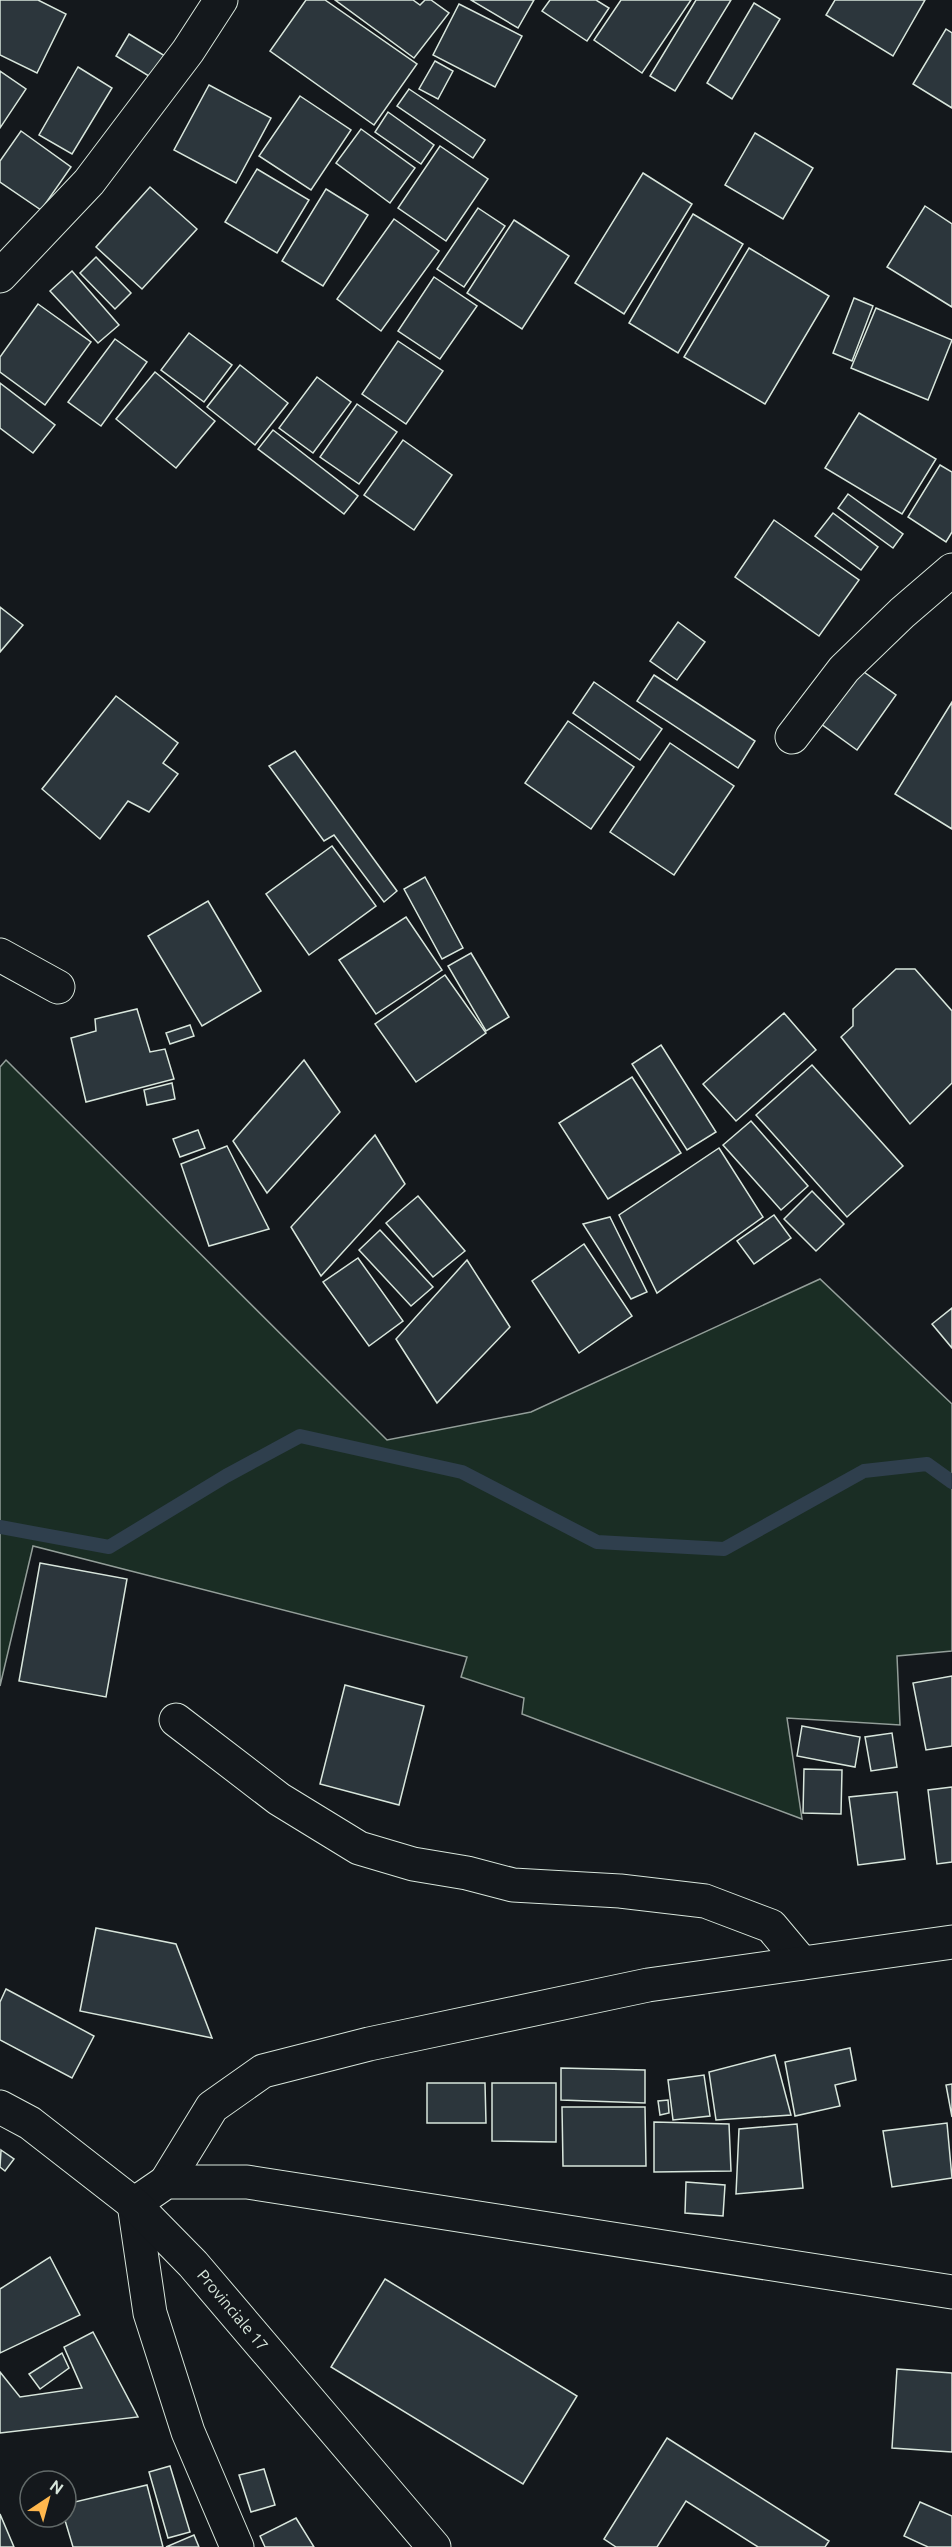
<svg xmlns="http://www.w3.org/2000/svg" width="952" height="2547" font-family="Ubuntu,sans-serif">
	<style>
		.green { fill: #1a2d24; stroke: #939e99; stroke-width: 1.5 }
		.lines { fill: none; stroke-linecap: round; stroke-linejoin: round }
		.stream { stroke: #2f3f4d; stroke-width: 14 }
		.building { fill: #2c363c; stroke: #d8e6dc; stroke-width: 1.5 }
		.street-casing { stroke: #d8e6dc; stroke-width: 35 }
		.secondary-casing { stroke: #d8e6dc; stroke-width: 35 }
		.primary-casing { stroke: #d8e6dc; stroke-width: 35 }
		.street { stroke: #14181c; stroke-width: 33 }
		.secondary { stroke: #14181c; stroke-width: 33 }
		.primary { stroke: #14181c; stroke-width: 33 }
		.labels { text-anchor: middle; stroke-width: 4.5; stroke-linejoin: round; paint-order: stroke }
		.street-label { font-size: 16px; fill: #d8e6dc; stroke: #14181c }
	</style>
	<rect width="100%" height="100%" fill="#14181c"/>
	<path class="green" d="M6,1060L387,1440L531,1412L820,1279L952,1404V1651L897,1656L900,1725L787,1718L802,1819L522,1714L524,1698L461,1677L467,1657L33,1546L0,1686V1067Z"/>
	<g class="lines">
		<path class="stream" d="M0,1527L109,1547L226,1476L300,1436L462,1472L597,1542L724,1549L864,1471L927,1464L952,1482"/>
	</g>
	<g class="building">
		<path d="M0,0H38L66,14L37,73L0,55Z"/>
		<path d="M306,0H325L417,64L374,125L270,51Z"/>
		<path d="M335,0H413L420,5L425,0H431L449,13L414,58Z"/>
		<path d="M471,0H534L518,28Z"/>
		<path d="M550,0H596L609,8L587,41L542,11Z"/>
		<path d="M621,0H691L642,73L594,40Z"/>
		<path d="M696,0H731L675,91L650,76Z"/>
		<path d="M835,0H925L893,56L826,15Z"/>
		<path d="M754,3L780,19L732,99L707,83Z"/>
		<path d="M459,4L522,36L495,87L433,55Z"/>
		<path d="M946,29L952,33V108L913,84Z"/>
		<path d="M129,34L165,56L152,78L116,56Z"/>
		<path d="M435,61L453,71L438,99L419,89Z"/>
		<path d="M78,67L112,88L72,154L39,135Z"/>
		<path d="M0,71L26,89L0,128Z"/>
		<path d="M209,85L271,118L236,183L174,150Z"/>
		<path d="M409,89L485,140L473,158L397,106Z"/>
		<path d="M300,96L351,130L311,190L259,156Z"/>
		<path d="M388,112L434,145L421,164L375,132Z"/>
		<path d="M361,129L415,168L390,203L336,163Z"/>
		<path d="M21,131L71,167L41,210L0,182V161Z"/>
		<path d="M755,133L813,168L783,219L725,185Z"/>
		<path d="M440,146L488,179L446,241L398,208Z"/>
		<path d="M257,169L309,200L277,253L225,222Z"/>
		<path d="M643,173L692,204L624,314L575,283Z"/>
		<path d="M150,187L197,229L142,289L96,247Z"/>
		<path d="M326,189L368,215L323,286L282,261Z"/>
		<path d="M925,206L952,224V307L887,267Z"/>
		<path d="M478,208L505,226L464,287L437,269Z"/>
		<path d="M693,214L743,244L678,353L629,323Z"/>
		<path d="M394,219L439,251L381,331L337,299Z"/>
		<path d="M514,220L569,256L522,329L467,293Z"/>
		<path d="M749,248L829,296L765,404L684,357Z"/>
		<path d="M96,257L131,293L115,309L80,273Z"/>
		<path d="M72,271L119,325L98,343L50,291Z"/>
		<path d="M434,277L477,306L440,359L398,331Z"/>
		<path d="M854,298L873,306L852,361L833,353Z"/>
		<path d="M38,304L91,342L45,405L0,372V357Z"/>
		<path d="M876,308L952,340L928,400L851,368Z"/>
		<path d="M189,333L232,365L204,402L161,370Z"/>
		<path d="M115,339L147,362L101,426L68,402Z"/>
		<path d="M398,341L443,371L406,424L362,394Z"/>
		<path d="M240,365L288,403L255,445L207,407Z"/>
		<path d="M155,372L215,421L176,468L116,419Z"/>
		<path d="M317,377L351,402L313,453L279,428Z"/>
		<path d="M0,383L55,425L33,453L0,428Z"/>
		<path d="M357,404L397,432L359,484L320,457Z"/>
		<path d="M859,413L936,459L902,514L825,468Z"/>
		<path d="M273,430L358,496L344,514L258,449Z"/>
		<path d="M403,440L452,475L414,530L364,495Z"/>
		<path d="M940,465L952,472V532L946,542L908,517Z"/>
		<path d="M848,494L903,534L893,548L838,508Z"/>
		<path d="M833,513L878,547L861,570L815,536Z"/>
		<path d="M774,520L859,580L819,636L735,577Z"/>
		<path d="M0,607L23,625L0,652Z"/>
		<path d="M678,622L705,642L677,680L650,661Z"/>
		<path d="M857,667L896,695L857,750L817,721Z"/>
		<path d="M654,675L755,741L738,768L637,701Z"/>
		<path d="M594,682L662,729L640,760L573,713Z"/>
		<path d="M116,696L178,743L163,763L178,774L149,812L128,801L100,839L42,789Z"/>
		<path d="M952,702V829L895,794Z"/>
		<path d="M568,721L634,767L591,829L525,783Z"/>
		<path d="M670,743L734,786L674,875L610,832Z"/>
		<path d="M295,751L397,891L384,902L334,835L324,841L269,766Z"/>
		<path d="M332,846L376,906L309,955L266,894Z"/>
		<path d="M425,877L463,948L442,959L404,889Z"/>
		<path d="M208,901L261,991L202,1026L148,936Z"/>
		<path d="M406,917L442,970L376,1014L339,960Z"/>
		<path d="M471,953L509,1017L486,1031L448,966Z"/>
		<path d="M896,969H915L952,1011V1083L910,1124L841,1037L853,1026V1009Z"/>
		<path d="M445,975L486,1033L416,1082L375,1024Z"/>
		<path d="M137,1009L150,1052L165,1049L174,1079L86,1102L71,1038L96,1031L95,1019Z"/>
		<path d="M784,1013L816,1050L736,1121L703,1084Z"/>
		<path d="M190,1025L194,1036L170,1044L166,1033Z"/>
		<path d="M661,1045L716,1132L687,1150L632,1064Z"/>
		<path d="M304,1060L340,1112L267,1193L233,1141Z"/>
		<path d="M812,1065L903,1166L847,1217L756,1115Z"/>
		<path d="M632,1077L681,1153L608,1199L559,1123Z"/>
		<path d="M172,1083L175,1099L147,1105L144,1090Z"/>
		<path d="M751,1121L808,1186L781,1210L723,1145Z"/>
		<path d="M198,1130L205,1148L180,1157L173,1139Z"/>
		<path d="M375,1135L405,1184L321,1276L291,1227Z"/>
		<path d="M227,1146L269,1229L209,1246L181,1164Z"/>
		<path d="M719,1148L763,1217L657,1293L619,1215Z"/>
		<path d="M812,1191L844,1224L816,1251L784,1219Z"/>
		<path d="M418,1196L465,1251L433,1277L386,1223Z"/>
		<path d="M774,1215L791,1238L754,1264L737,1241Z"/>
		<path d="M610,1217L647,1292L631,1299L583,1224Z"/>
		<path d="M380,1230L433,1287L411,1306L359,1250Z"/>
		<path d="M584,1244L632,1316L579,1353L532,1281Z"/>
		<path d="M358,1258L403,1321L369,1346L323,1282Z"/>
		<path d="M467,1260L510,1327L437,1403L396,1339Z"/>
		<path d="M952,1308V1348L932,1324Z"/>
		<path d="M40,1563L127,1579L106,1697L19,1681Z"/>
		<path d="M952,1676V1746L926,1750L913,1683Z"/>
		<path d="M345,1685L424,1706L399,1805L320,1784Z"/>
		<path d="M802,1726L860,1737L855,1767L797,1756Z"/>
		<path d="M892,1733L897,1767L871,1771L865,1737Z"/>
		<path d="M804,1769L842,1770L841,1814L803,1813Z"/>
		<path d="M952,1787V1862L937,1864L928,1790Z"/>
		<path d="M897,1792L905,1859L858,1865L849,1797Z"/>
		<path d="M96,1928L176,1944L212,2038L80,2011Z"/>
		<path d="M6,1989L94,2036L72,2078L0,2040V2002Z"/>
		<path d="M850,2048L856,2080L835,2085L840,2106L795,2116L785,2062Z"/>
		<path d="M775,2055L791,2115L716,2120L709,2072Z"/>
		<path d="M561,2068L645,2070V2103L561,2100Z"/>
		<path d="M704,2075L710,2116L673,2120L668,2080Z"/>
		<path d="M427,2083H485L486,2123H427Z"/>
		<path d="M492,2083H556V2142L492,2141Z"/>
		<path d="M952,2084V2117L946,2085Z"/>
		<path d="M668,2100L669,2113L660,2115L658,2101Z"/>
		<path d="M562,2107H645L646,2166H563Z"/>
		<path d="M654,2122L729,2124L731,2171L654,2172Z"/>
		<path d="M947,2123L952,2178L892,2187L883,2131Z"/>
		<path d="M797,2124L803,2188L736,2194L739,2129Z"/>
		<path d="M1,2150L14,2159L5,2171L0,2167Z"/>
		<path d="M686,2182L725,2185L723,2216L685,2213Z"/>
		<path d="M50,2257L80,2315L0,2353V2289Z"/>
		<path d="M385,2279L577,2396L523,2484L331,2367Z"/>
		<path d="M93,2332L138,2417L0,2433V2372L20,2397L82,2388L64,2347Z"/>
		<path d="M62,2353L69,2368L40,2389L29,2374Z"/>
		<path d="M897,2369L952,2373V2452L892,2448Z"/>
		<path d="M667,2438L829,2541L825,2547H758L686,2501L657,2547H616L604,2539Z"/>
		<path d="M170,2466L190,2532L168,2538L149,2472Z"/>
		<path d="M264,2469L275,2505L251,2512L239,2475Z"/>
		<path d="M147,2485L163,2547H73L64,2517L66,2504Z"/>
		<path d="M920,2502L952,2516V2547H928L904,2536Z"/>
		<path d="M0,2514L14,2547H0Z"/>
		<path d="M296,2518L314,2547H265L260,2536Z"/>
		<path d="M194,2535L199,2547H166Z"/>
	</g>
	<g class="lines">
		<g class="street-casing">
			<g id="street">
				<path d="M0,276L89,182L188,51L221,0"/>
				<path d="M792,737L844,669L902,613L952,570"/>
				<path d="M0,955L58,987"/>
				<path d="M176,1720L279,1799L359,1848L413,1864L467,1873L513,1885L620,1891L705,1901L771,1926L802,1963"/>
				<path d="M166,2182L212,2107L263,2071L369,2044L648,1985L952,1942"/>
			</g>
		</g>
		<g class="secondary-casing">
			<path id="secondary" d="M237,2547L188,2432L150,2313L134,2204L166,2182H247L952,2292"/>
		</g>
		<g class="primary-casing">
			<path id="primary" d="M0,2107L30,2123L134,2204L193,2264L434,2547"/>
		</g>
		<use href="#street" class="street"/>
		<use href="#secondary" class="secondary"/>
		<use href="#primary" class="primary"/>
	</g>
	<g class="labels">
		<g class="street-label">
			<text transform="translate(233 2310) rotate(50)" y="6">Provinciale 17</text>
		</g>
	</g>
	<g transform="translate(48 2499) rotate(36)"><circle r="28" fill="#14181c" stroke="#626a69" stroke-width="1.5"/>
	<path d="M0-4.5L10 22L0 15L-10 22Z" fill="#ffb74d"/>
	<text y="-9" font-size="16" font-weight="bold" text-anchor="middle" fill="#d8e6dc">N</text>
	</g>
</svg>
